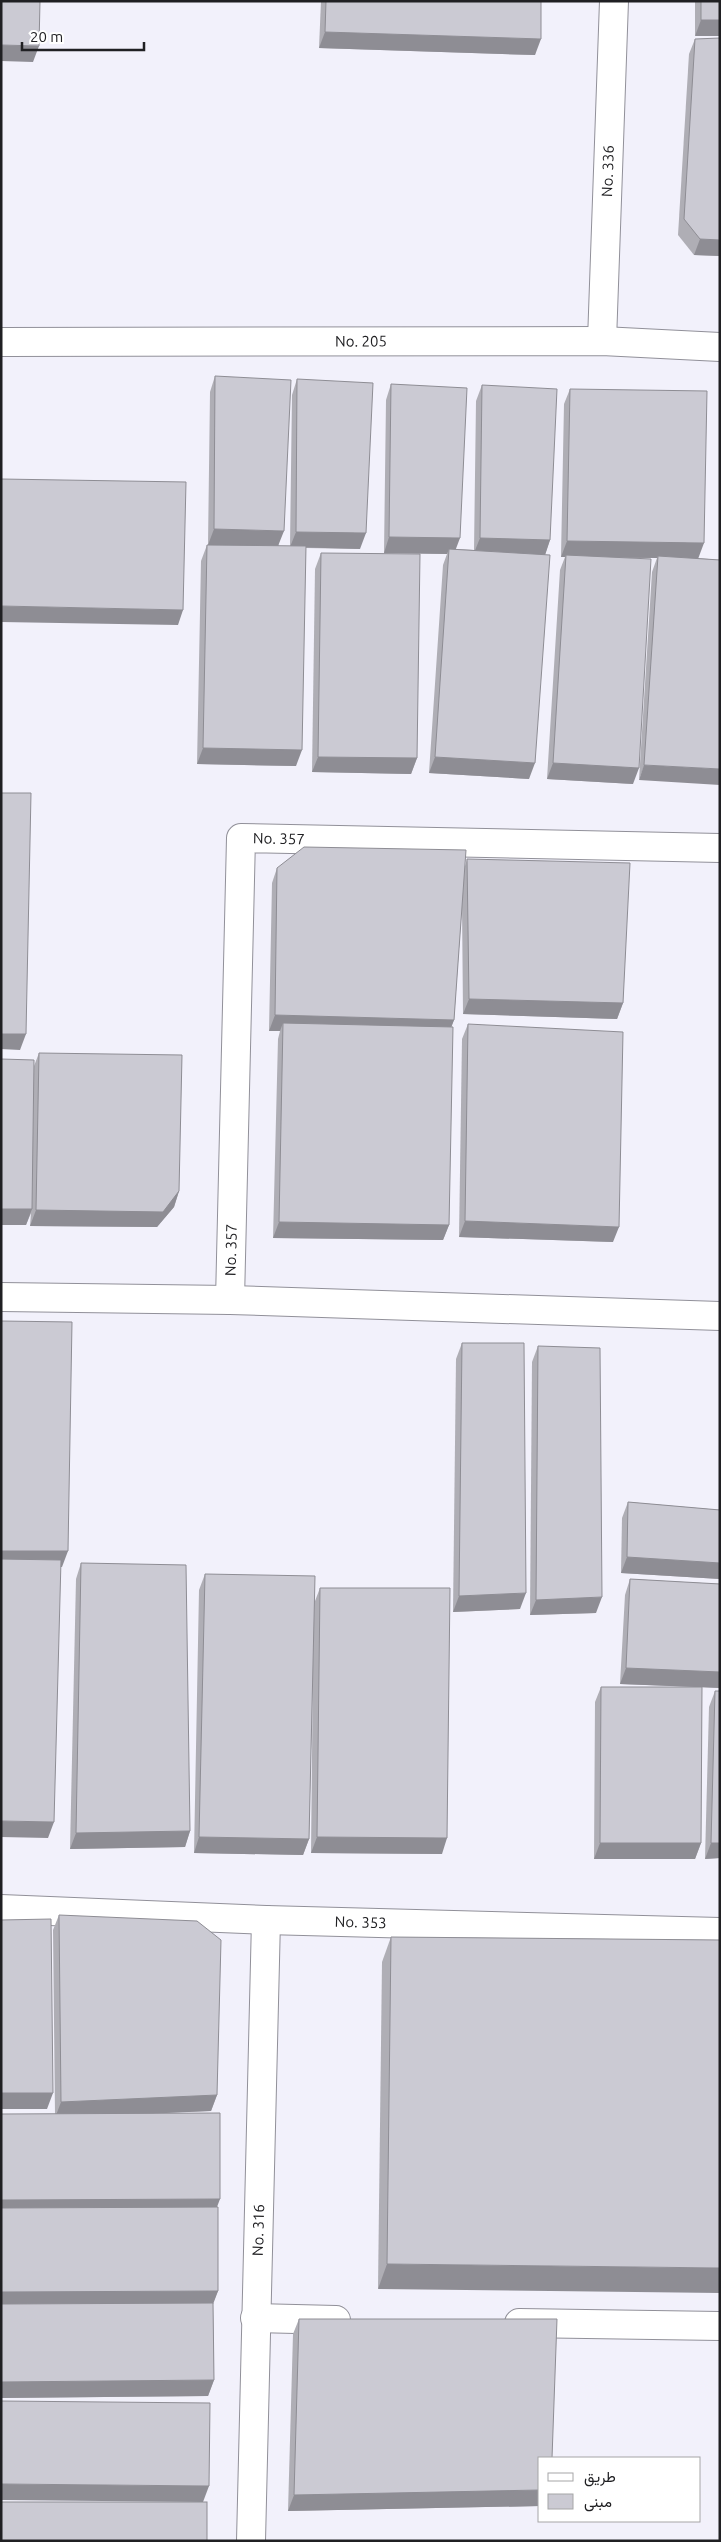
<svg xmlns="http://www.w3.org/2000/svg" width="721" height="2542" font-family="Ubuntu,Vazirmatn,sans-serif">
	<style>
		.lines { fill: none; stroke-linecap: round; stroke-linejoin: round }
		.minor-casing { stroke: #919099; stroke-width: 30 }
		.minor { stroke: #fff; stroke-width: 28 }
		.wall { fill: #afaeb5 }
		.shaded-wall { fill: #8e8d94 }
		.building { fill: #cbcad3; stroke: #8e8d94 }
		.labels { text-anchor: middle; stroke-width: 4; stroke-linejoin: round; paint-order: stroke }
		.street-label { font-size: 15px; fill: #202023; stroke: #fff }
	</style>
	<rect width="100%" height="100%" fill="#f2f1fb"/>
	<g class="lines">
		<g class="minor-casing">
			<g id="minor">
				<path id="s1" d="M602,341L614,1"/>
				<path id="s2" d="M1,342L602,341L720,347"/>
				<path d="M1,1297L230,1300L720,1316"/>
				<path id="s3" d="M230,1300L241,838L720,848"/>
				<path id="s4" d="M1,1909L266,1920L720,1932"/>
				<path d="M255,2318L336,2320"/>
				<path d="M519,2323L720,2326"/>
				<path id="s5" d="M251,2541L266,1920"/>
			</g>
		</g>
		<use href="#minor" class="minor"/>
	</g>
	<g class="wall">
		<path d="M321,1H541L535,55L319,48Z"/>
		<path d="M695,1H720L695,36Z"/>
		<path d="M695,39L720,256L694,255L678,235L689,54Z"/>
		<path d="M215,376L279,546H290L292,395L297,379L360,549L306,548L296,766L197,764L201,561L207,545H208L210,392Z"/>
		<path d="M391,384L456,549L474,550L476,401L482,385L550,540L545,555L529,779L429,773L443,565L447,554L384,553L386,400Z"/>
		<path d="M570,389L698,558L720,560L639,780L652,572L657,558H622L633,784L547,779L560,570L565,557H561L564,404Z"/>
		<path d="M321,553L417,758L411,774L312,772L315,569Z"/>
		<path d="M467,859L623,1003L617,1019L463,1014L462,906L454,1020L451,1027L449,1225L443,1240L273,1238L278,1039L280,1031H269L272,883L277,868L465,866Z"/>
		<path d="M468,1024L613,1242L459,1237L462,1039Z"/>
		<path d="M39,1053L179,1191L174,1207L157,1227L30,1226L31,1213L26,1225L34,1066Z"/>
		<path d="M462,1343L520,1609L453,1612L456,1359Z"/>
		<path d="M538,1346L596,1613L530,1615L532,1362Z"/>
		<path d="M628,1502L720,1510V1579L621,1573L622,1518Z"/>
		<path d="M81,1563L190,1831L185,1847L70,1849L76,1579Z"/>
		<path d="M205,1574L315,1601L320,1588L442,1854L311,1853L313,1661L309,1839L303,1855L194,1853L199,1590Z"/>
		<path d="M630,1579L720,1584V1688L702,1687L701,1843L695,1859H594L595,1702L601,1687H700L620,1684L625,1595Z"/>
		<path d="M715,1691L720,1858L705,1859L709,1707Z"/>
		<path d="M59,1915L217,2095L211,2111L154,2113L217,2207L218,2291L213,2303L214,2380L208,2396L1,2398V2114H55L53,1930Z"/>
		<path d="M391,1937L720,1940L378,2289L382,1962Z"/>
		<path d="M299,2319L540,2458V2506L288,2511L293,2334Z"/>
	</g>
	<g class="shaded-wall">
		<path d="M701,20H720V36H695Z"/>
		<path d="M325,32L541,39L535,55L319,48Z"/>
		<path d="M1,45L39,46L33,62L1,61Z"/>
		<path d="M700,239L720,240V256L694,255Z"/>
		<path d="M214,529L284,531L278,546L208,545Z"/>
		<path d="M296,532L366,533L360,549L290,547Z"/>
		<path d="M389,537L460,538L454,554L449,549L447,554L384,553Z"/>
		<path d="M480,538L550,540L545,555L474,553Z"/>
		<path d="M567,541L704,543L698,559L658,556L657,558L566,557V555L565,557H561Z"/>
		<path d="M1,606L183,610L178,625L1,622Z"/>
		<path d="M203,748L302,750L296,766L197,764Z"/>
		<path d="M318,757L417,758L411,774L312,772Z"/>
		<path d="M435,757L535,763L529,779L429,773Z"/>
		<path d="M553,763L639,768L633,784L547,779Z"/>
		<path d="M644,765L720,769V785L639,780Z"/>
		<path d="M469,999L623,1003L617,1019L463,1014Z"/>
		<path d="M275,1015L454,1020L448,1036L283,1023L280,1031H269Z"/>
		<path d="M1,1034H26L20,1050L1,1049Z"/>
		<path d="M179,1191L174,1207L157,1227L30,1226L36,1210Z"/>
		<path d="M1,1209H32L26,1225H1Z"/>
		<path d="M465,1221L619,1227L613,1242L459,1237Z"/>
		<path d="M279,1222L449,1225L443,1240L273,1238Z"/>
		<path d="M1,1551H68L62,1567L1,1566Z"/>
		<path d="M627,1557L720,1563V1579L621,1573Z"/>
		<path d="M526,1593L520,1609L453,1612L459,1596Z"/>
		<path d="M602,1597L596,1613L530,1615L536,1600Z"/>
		<path d="M626,1668L720,1672V1688L620,1684Z"/>
		<path d="M1,1821L54,1822L48,1838L1,1837Z"/>
		<path d="M190,1831L185,1847L70,1849L76,1833Z"/>
		<path d="M199,1837L309,1839L303,1855L194,1853Z"/>
		<path d="M317,1837L447,1838L442,1854L311,1853Z"/>
		<path d="M600,1843H701L695,1859H594Z"/>
		<path d="M711,1843H720V1858L705,1859Z"/>
		<path d="M1,2093H53L47,2109H1Z"/>
		<path d="M217,2095L211,2111L55,2118L61,2102Z"/>
		<path d="M220,2199L214,2215L1,2216V2200Z"/>
		<path d="M387,2264L720,2268V2293L378,2289Z"/>
		<path d="M218,2291L212,2307L1,2308V2292Z"/>
		<path d="M214,2380L208,2396L1,2398V2382Z"/>
		<path d="M1,2484L209,2486L203,2502L1,2500Z"/>
		<path d="M540,2490V2506L288,2511L294,2495Z"/>
	</g>
	<g class="building">
		<path d="M1,1H40L39,46L1,45Z"/>
		<path d="M326,1H541V39L325,32Z"/>
		<rect x="701" y="1" width="19" height="19"/>
		<path d="M720,38V240L700,239L684,219L695,39Z"/>
		<path d="M215,376L291,380L284,531L214,529Z"/>
		<path d="M297,379L373,383L366,533L296,532Z"/>
		<path d="M391,384L467,388L460,538L389,537Z"/>
		<path d="M482,385L557,389L550,540L480,538Z"/>
		<path d="M570,389L707,391L704,543L567,541Z"/>
		<path d="M1,479L186,482L183,610L1,606Z"/>
		<path d="M207,545L306,546L302,750L203,748Z"/>
		<path d="M449,549L550,555L535,763L435,757Z"/>
		<path d="M321,553L420,554L417,758L318,757Z"/>
		<path d="M566,555L651,559L639,768L553,763Z"/>
		<path d="M658,556L720,560V769L644,765Z"/>
		<path d="M1,793H31L26,1034H1Z"/>
		<path d="M304,847L466,850L454,1020L275,1015L277,868Z"/>
		<path d="M467,859L630,863L623,1003L469,999Z"/>
		<path d="M283,1023L453,1027L449,1225L279,1222Z"/>
		<path d="M468,1024L623,1032L619,1227L465,1221Z"/>
		<path d="M39,1053L182,1055L179,1191L163,1212L36,1210Z"/>
		<path d="M1,1059L34,1060L32,1209H1Z"/>
		<path d="M1,1321L72,1322L68,1551H1Z"/>
		<path d="M462,1343H524L526,1593L459,1596Z"/>
		<path d="M538,1346L600,1348L602,1597L536,1600Z"/>
		<path d="M628,1502L720,1510V1563L627,1557Z"/>
		<path d="M1,1559L61,1560L54,1822L1,1821Z"/>
		<path d="M81,1563L186,1565L190,1831L76,1833Z"/>
		<path d="M205,1574L315,1576L309,1839L199,1837Z"/>
		<path d="M630,1579L720,1584V1672L626,1668Z"/>
		<path d="M320,1588H450L447,1838L317,1837Z"/>
		<path d="M601,1687H702L701,1843H600Z"/>
		<path d="M715,1691H720V1843H711Z"/>
		<path d="M59,1915L197,1921L221,1940L217,2095L61,2102Z"/>
		<path d="M51,1919L53,2093H1V1920Z"/>
		<path d="M391,1937L720,1940V2268L387,2264Z"/>
		<path d="M220,2113V2199L1,2200V2114Z"/>
		<path d="M218,2207V2291L1,2292V2208Z"/>
		<path d="M213,2303L214,2380L1,2382V2304Z"/>
		<path d="M299,2319H557L552,2458H540V2490L294,2495Z"/>
		<path d="M1,2401L210,2403L209,2486L1,2484Z"/>
		<rect x="1" y="2502" width="206" height="39"/>
	</g>
	<g class="labels">
		<g class="street-label">
			<text dy="5" stroke="none"><textPath href="#s1" startOffset="170">No. 336</textPath></text>
			<text dy="5" stroke="none"><textPath href="#s2" startOffset="360">No. 205</textPath></text>
			<text dy="5" stroke="none"><textPath href="#s3" startOffset="500">No. 357</textPath></text>
			<text dy="5" stroke="none"><textPath href="#s3" startOffset="50">No. 357</textPath></text>
			<text dy="5" stroke="none"><textPath href="#s4" startOffset="360">No. 353</textPath></text>
			<text dy="5" stroke="none"><textPath href="#s5" startOffset="311">No. 316</textPath></text>
		</g>
	</g>
	<rect width="721" height="2542" fill="none" stroke="#202023" stroke-width="5"/>
	<rect x="538" y="2457" width="162" height="65" fill="#ffffff" stroke="#a6a6a7"/>
	<rect x="548" y="2473" width="25" height="8" fill="#ffffff" stroke="#a6a6a7"/>
	<text x="584" y="2482" font-size="15" fill="#202023">طريق</text>
	<rect x="548" y="2494" width="25" height="15" fill="#cbcad3" stroke="#a6a6a7"/>
	<text x="584" y="2507" font-size="15" fill="#202023">مبنى</text>
	<path d="M22 42v8h122v-8" fill="none" stroke="#202023" stroke-width="2.5"/>
	<text x="30" y="42" font-size="15" fill="#202023" stroke="#ffffff" stroke-width="4" paint-order="stroke">20 m</text>
</svg>
